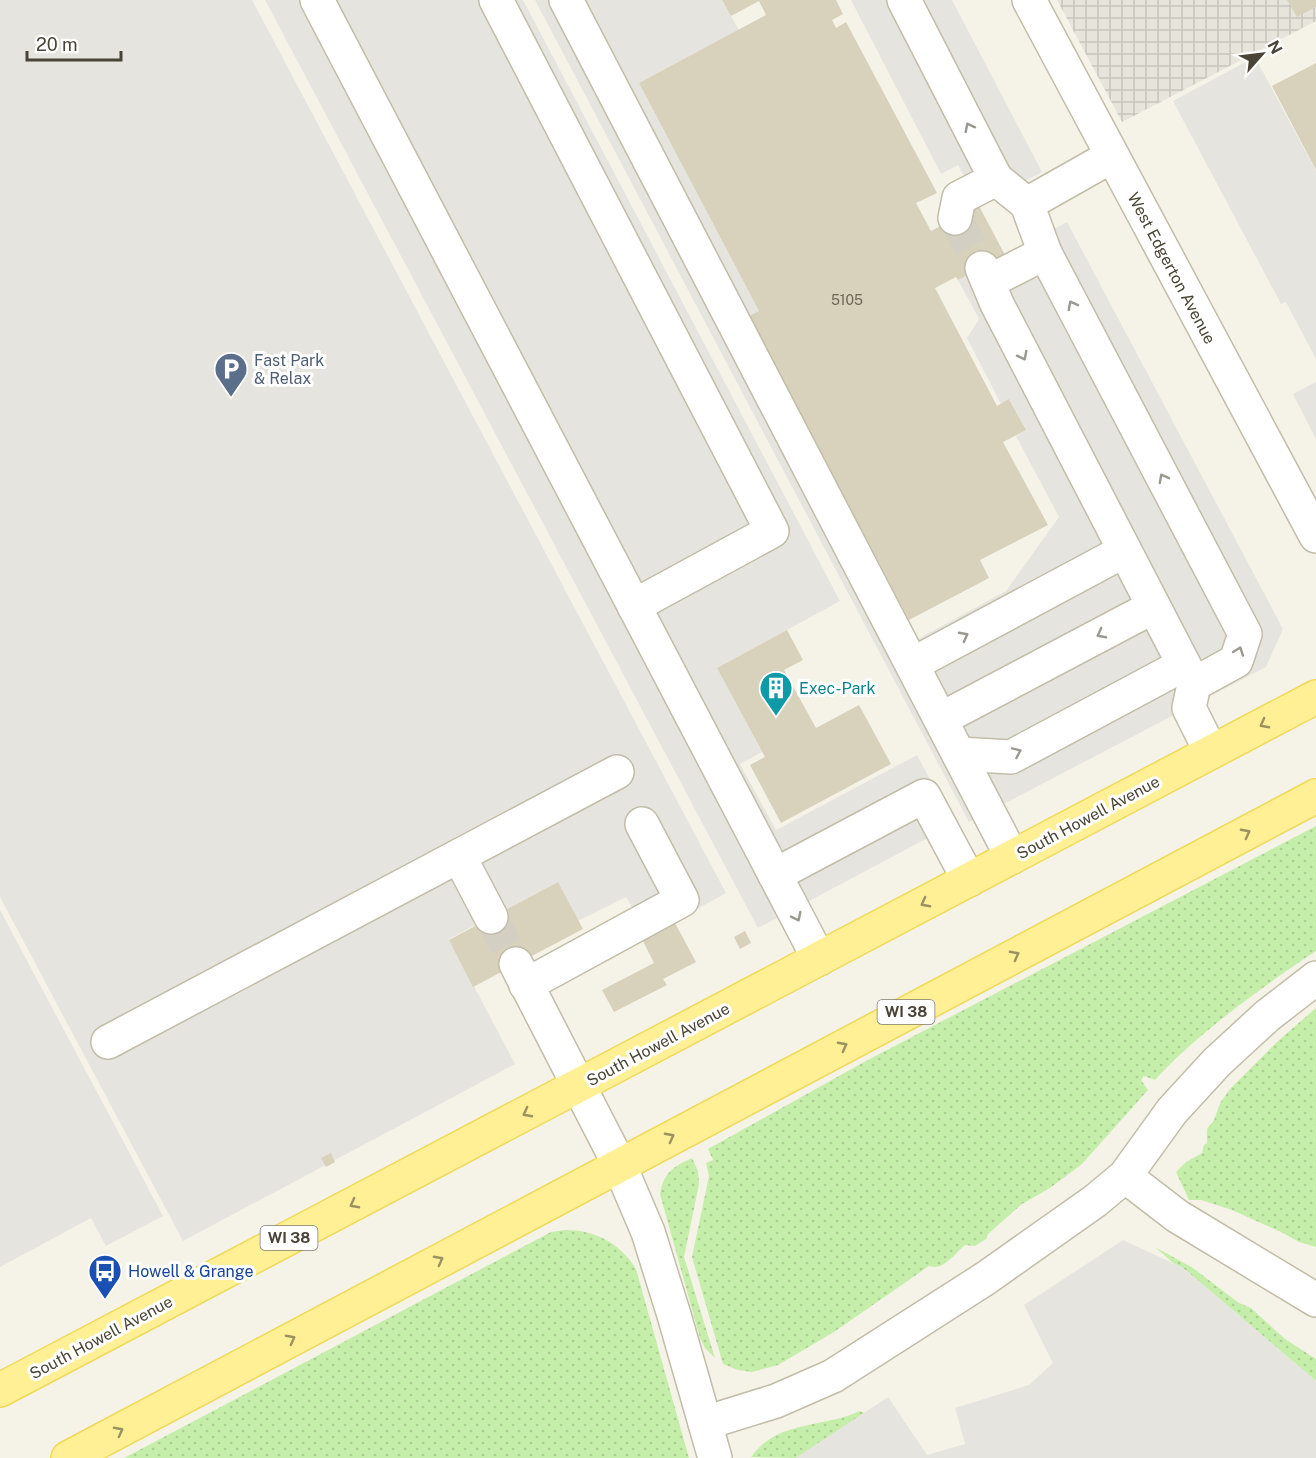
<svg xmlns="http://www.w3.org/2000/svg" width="1316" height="1458" font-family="'Public Sans',sans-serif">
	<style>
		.industrial { fill: url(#industrial-grid) }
		.grass { fill: url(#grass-dots) }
		.parking { fill: #e6e4df }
		.building { fill: #d8d1bb }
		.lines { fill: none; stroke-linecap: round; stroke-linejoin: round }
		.minor-tunnel { stroke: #d3d0c3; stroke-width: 33; stroke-dasharray: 33 16; stroke-linecap: butt }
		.minor-casing { stroke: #c2bda8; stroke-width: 36 }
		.major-casing { stroke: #f0d959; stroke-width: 36 }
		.minor { stroke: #fff; stroke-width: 33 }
		.major { stroke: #fff096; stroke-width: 33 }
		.oneway { stroke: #9b9890 }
		.oneway2 { stroke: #9b9161 }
		.labels { text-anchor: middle; stroke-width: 6; stroke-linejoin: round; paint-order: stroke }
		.number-label { font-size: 14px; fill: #6d6756 }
		.shield { fill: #fff; stroke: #807c72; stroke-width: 1.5 }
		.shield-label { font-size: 15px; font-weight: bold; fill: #494435 }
		.street-label { font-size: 16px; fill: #494435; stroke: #fff }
		.service-label { font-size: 16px; fill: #4e5e75; stroke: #fff; text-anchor: start }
		.culture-label { font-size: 16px; fill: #0d838f; stroke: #fff; text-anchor: start }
		.transit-label { font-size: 16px; fill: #164399; stroke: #fff; text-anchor: start }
	</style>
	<defs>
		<pattern id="industrial-grid" width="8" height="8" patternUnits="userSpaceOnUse" patternTransform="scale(1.5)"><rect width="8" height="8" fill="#e7e4db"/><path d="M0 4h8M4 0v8" fill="none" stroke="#c8c5bd"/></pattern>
		<pattern id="grass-dots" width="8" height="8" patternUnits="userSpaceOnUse" patternTransform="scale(1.5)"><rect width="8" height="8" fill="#c6eeab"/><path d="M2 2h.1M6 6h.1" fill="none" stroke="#accd94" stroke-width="1.8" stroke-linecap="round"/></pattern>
	</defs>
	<rect width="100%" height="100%" fill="#f5f3e7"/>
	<path class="industrial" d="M1057,0H1316V21L1122,122Z"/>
	<g class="grass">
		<path d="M1316,826V951C1262,987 1199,1032 1155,1080L1144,1076L1141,1080L1148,1090L1082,1164L1050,1188L1022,1204L988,1234L986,1239L975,1246L965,1245C953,1255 944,1271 929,1266L834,1332L778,1365L752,1372L738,1370L723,1364L692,1257L709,1176L706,1163L713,1160L708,1149L864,1062Z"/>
		<path d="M1316,1008V1247L1299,1242L1281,1232L1232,1210L1201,1200H1189L1176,1172L1186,1162L1202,1153L1204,1145L1207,1143V1129L1214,1120L1220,1103L1230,1089L1278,1041Z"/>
		<path d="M692,1158L698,1171L699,1184L684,1257L715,1358L705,1348L700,1338L660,1194C664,1172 673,1167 692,1158Z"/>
		<path d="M565,1230C595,1230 620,1243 636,1269L689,1458H124L551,1232Z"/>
		<path d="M1155,1247L1193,1268L1239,1303L1251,1308L1285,1339L1316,1359V1381L1183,1268L1173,1263Z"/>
		<path d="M860,1411L864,1413L796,1458L751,1457C777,1420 824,1428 860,1411Z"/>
	</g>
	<g class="parking">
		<path d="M0,0H252L726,893L648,936L626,897L578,921L558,882L449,939L515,1064L183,1241L0,897Z"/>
		<path d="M265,0H523L840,601L717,668L762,752L740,764L776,830L917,755L954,824L758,928Z"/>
		<path d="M535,0H722L739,30L639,83L759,311L749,317L918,639L1006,591L1059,517L1016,436L1026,430L1010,400L1001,404L967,338L979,319L958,280L1067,222L1283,629L1266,667L969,822Z"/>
		<path d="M851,0H952L1042,172L979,206L958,165L941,174Z"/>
		<path d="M1255,57L1316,171V359L1286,302L1281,304L1173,101Z"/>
		<path d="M1316,382V439L1293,394Z"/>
		<path d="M0,910L163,1216L106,1246L91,1218L0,1267Z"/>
		<path d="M1123,1240L1183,1268L1316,1381V1458H796L888,1397L927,1455L965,1444L955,1408L1029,1385L1053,1363L1024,1305Z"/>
	</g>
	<g class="building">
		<path d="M722,0H836L843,14L832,20L836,28L846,22L937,193L916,203L931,231L979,206L1005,255L958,280L956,277L935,288L997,406L1009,399L1026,430L1003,442L1048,525L980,560L989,578L909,620L749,316L759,311L639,83L766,15L759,1L731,16Z"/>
		<path d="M1287,0H1316V7L1297,17Z"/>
		<path d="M1316,63V170L1272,86Z"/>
		<path d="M787,630L803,660L784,670L816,728L859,705L891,764L781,823L750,765L765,757L717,668Z"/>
		<path d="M558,882L583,929L473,987L449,940Z"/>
		<path d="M675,923L696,962L663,979L667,985L614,1012L602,990L654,963L643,941Z"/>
		<path d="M745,931L751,943L740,949L734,937Z"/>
		<path d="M331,1153L335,1162L326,1167L321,1158Z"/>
	</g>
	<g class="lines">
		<g class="minor-tunnel">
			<path d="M955,218L982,268"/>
			<path d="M491,917L516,964"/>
		</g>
		<g class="minor-casing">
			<g id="minor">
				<path d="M317,0L819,959"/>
				<path d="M496,0L772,531L634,606"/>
				<path d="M566,0L1012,857"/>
				<path d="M904,0L996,179"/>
				<path d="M1029,0L1316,536"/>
				<path d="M1027,204L1112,156"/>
				<path d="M955,218L959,198L996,179L1027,204L1045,253L1245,634L1236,661L1194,684"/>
				<path d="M982,268L997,304L1194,684L1189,708L1211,752"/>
				<path d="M988,282L1045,253"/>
				<path d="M913,664L1124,551"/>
				<path d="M941,719L1153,607"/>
				<path d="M959,754L1011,757L1183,665"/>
				<path d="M459,856L491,917"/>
				<path d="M775,875L924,796L969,880"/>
				<path d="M516,964L619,1164L648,1232L674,1315L715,1458"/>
				<path d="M526,985L682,900L642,824"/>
				<path d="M108,1042L617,772"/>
				<path d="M1125,1176L1177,1216L1316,1300"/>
				<path d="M705,1423L776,1401L833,1376L986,1278L1095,1201L1125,1176L1172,1111L1217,1062L1267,1016L1316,978"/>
			</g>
		</g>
		<g class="major-casing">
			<g id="major">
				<path d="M0,1390L1316,697"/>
				<path d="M68,1458L1316,796"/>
			</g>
		</g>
		<use href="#minor" class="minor"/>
		<use href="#major" class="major"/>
	</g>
	<defs><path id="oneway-chevron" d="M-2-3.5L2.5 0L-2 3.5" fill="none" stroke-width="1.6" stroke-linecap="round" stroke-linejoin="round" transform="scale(1.5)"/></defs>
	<g class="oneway">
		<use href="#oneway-chevron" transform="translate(969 127) rotate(-117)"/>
		<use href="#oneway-chevron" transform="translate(1072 305) rotate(-118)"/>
		<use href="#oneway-chevron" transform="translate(1023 356) rotate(63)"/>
		<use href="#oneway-chevron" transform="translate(1163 478) rotate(-118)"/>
		<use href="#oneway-chevron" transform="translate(1101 634) rotate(152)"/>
		<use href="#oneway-chevron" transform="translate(964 636) rotate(-28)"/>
		<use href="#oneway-chevron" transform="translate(1239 651) rotate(-70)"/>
		<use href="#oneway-chevron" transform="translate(1017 752) rotate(-24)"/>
		<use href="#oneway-chevron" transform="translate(797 917) rotate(63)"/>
	</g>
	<g class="oneway2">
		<use href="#oneway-chevron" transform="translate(1264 724) rotate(152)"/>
		<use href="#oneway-chevron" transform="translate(1246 833) rotate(-28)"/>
		<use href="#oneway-chevron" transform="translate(925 903) rotate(152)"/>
		<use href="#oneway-chevron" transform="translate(1015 955) rotate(-28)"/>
		<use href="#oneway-chevron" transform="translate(843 1046) rotate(-28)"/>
		<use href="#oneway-chevron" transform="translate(527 1113) rotate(152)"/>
		<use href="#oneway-chevron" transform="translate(670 1137) rotate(-28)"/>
		<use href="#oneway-chevron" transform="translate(354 1204) rotate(152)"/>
		<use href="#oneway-chevron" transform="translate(439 1260) rotate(-28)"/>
		<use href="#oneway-chevron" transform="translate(291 1339) rotate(-28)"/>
		<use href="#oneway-chevron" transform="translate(119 1431) rotate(-28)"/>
	</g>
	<defs>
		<g id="parking-pin" transform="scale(1.725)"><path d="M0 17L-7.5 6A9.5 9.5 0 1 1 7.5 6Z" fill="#5c6f8a" stroke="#fff"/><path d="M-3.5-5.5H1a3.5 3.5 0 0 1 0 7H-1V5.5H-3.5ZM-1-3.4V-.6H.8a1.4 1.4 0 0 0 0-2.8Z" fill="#fff"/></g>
		<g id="building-pin" transform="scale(1.725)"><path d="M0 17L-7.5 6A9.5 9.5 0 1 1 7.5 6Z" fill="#0f9aa8" stroke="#fff"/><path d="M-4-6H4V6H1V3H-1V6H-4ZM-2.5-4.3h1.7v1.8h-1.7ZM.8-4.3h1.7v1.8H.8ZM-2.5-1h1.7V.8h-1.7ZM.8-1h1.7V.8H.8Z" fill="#fff"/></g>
		<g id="bus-pin" transform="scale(1.725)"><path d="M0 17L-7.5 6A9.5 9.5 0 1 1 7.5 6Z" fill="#1a4fb4" stroke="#fff"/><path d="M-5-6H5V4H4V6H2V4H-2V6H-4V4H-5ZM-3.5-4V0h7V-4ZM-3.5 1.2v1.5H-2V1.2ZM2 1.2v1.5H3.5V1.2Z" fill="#fff"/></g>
	</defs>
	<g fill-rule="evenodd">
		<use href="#parking-pin" x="231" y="369"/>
		<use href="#building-pin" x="776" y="688"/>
		<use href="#bus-pin" x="105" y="1271"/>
	</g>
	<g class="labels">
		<g class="number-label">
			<text x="847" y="305">5105</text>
		</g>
		<g class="shield">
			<rect x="877.5" y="1000" width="57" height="24" rx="4.5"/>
			<rect x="260.5" y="1226" width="57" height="24" rx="4.5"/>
		</g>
		<g class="shield-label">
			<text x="906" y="1017">WI 38</text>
			<text x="289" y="1243">WI 38</text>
		</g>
		<g class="street-label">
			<text transform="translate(1172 268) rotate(62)" y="6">West Edgerton Avenue</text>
			<text transform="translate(1088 817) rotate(-28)" y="6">South Howell Avenue</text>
			<text transform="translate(658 1044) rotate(-28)" y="6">South Howell Avenue</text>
			<text transform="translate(101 1337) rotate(-28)" y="6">South Howell Avenue</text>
		</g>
		<g class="service-label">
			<text x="254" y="366">Fast Park<tspan x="254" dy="18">&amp; Relax</tspan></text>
		</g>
		<g class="culture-label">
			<text x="799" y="694">Exec-Park</text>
		</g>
		<g class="transit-label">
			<text x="128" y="1277">Howell &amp; Grange</text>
		</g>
	</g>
	<g transform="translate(1262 54) rotate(62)" stroke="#ffffff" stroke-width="4.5" paint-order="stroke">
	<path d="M0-4.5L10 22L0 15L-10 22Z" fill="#494435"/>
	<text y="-9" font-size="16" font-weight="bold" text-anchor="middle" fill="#494435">N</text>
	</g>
	<path d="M27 51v9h94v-9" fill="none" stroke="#494435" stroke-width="3"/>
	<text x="36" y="51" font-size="18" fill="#494435" stroke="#ffffff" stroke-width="4.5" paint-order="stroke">20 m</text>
</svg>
